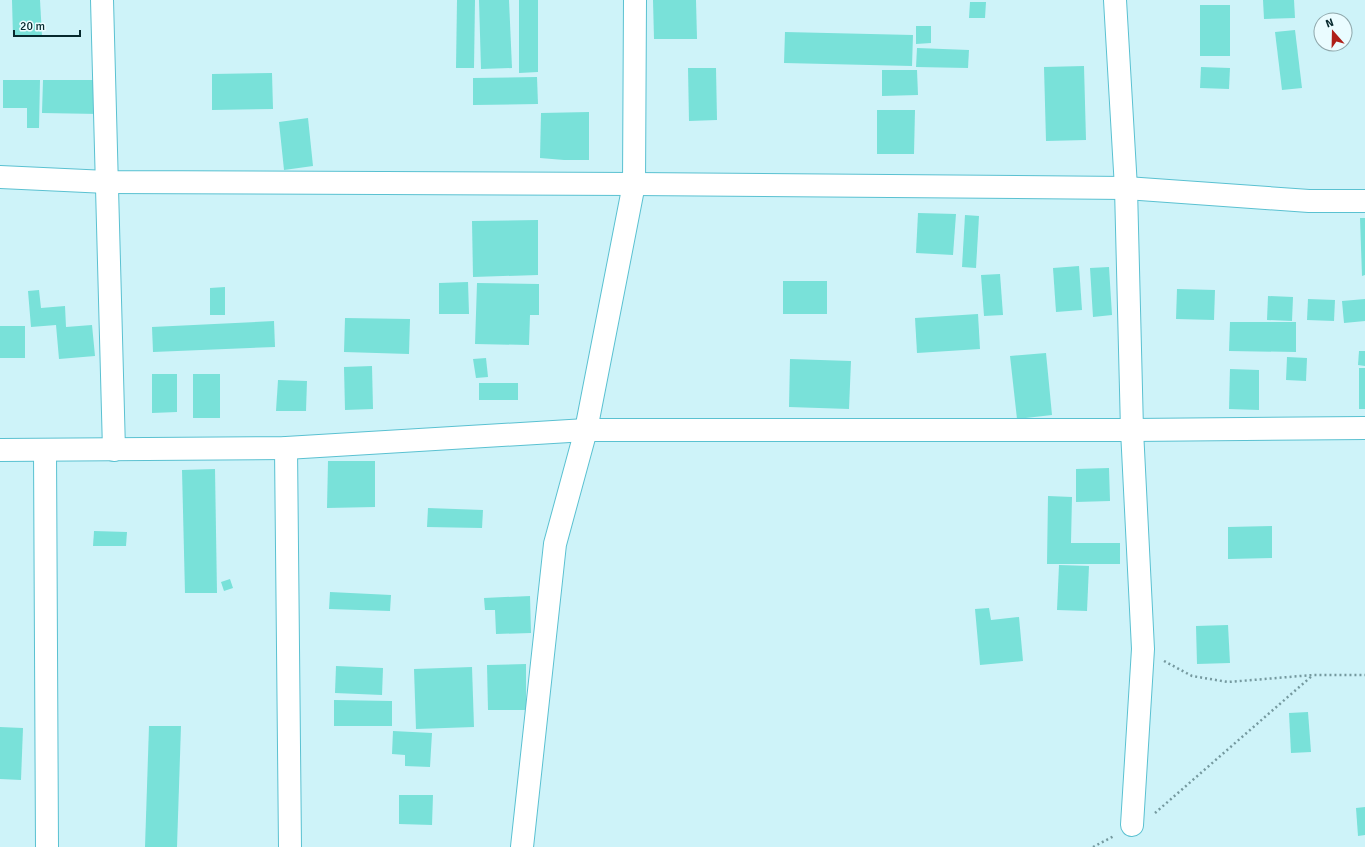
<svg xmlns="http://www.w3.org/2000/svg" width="1365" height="847" font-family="Signika,sans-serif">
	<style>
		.building { fill: #79e1d9 }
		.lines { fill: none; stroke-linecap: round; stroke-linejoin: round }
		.minor-casing { stroke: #5ac1d1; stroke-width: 24 }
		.path { stroke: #75999f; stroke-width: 2.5; stroke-dasharray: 2 3; stroke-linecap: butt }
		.minor { stroke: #fff; stroke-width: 22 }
	</style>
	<rect width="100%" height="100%" fill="#cef3f9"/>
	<g class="building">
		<path d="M12,0H40L42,36L13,37Z"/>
		<path d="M457,0H475L474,68H456Z"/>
		<path d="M479,0H509L512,68L481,69Z"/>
		<path d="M519,0H538V72L519,73Z"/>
		<path d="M653,0H696L697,39H654Z"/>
		<path d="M1263,0H1294L1295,18L1264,19Z"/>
		<path d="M970,2H986L985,18H969Z"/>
		<rect x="1200" y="5" width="30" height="51"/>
		<path d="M916,26H931V43L916,44Z"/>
		<path d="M1295,30L1302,88L1282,90L1275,32Z"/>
		<path d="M785,32L913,35L912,66L784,63Z"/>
		<path d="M917,48L969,50L968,68L916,67Z"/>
		<path d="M1084,66L1086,140L1046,141L1044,67Z"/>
		<path d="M1201,67L1230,68L1229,89L1200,88Z"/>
		<path d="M688,68H716L717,120L689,121Z"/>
		<path d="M882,70H917L918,95L882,96Z"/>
		<path d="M272,73L273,109L212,110V74Z"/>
		<path d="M537,77L538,104L473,105V78Z"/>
		<path d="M3,80H40L39,128H27V108H3Z"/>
		<path d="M43,80H99V114L42,113Z"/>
		<path d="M877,110H915L914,154H877Z"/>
		<path d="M589,112V160H564L540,158L541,113Z"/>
		<path d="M308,118L313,166L284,170L279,122Z"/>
		<path d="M918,213L956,214L953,255L916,253Z"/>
		<path d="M965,215L979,216L976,268L962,267Z"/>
		<path d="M1360,218H1365V275L1362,276Z"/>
		<path d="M538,220V275L473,277L472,221Z"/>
		<path d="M1079,266L1082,310L1056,312L1053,268Z"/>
		<path d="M1109,267L1112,315L1093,317L1090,268Z"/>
		<path d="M1000,274L1003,315L984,316L981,275Z"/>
		<rect x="783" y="281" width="44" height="33"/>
		<path d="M468,282L469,314H439V283Z"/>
		<path d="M477,283L539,284V315H530L529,345L475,344Z"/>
		<path d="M225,287V315H210V288Z"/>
		<path d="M1177,289L1215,290L1214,320L1176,319Z"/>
		<path d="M39,290L41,308L65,306L66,327L92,325L95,356L59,359L56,325L31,327L28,291Z"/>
		<path d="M1268,296L1293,297L1292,321L1267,320Z"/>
		<path d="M1308,299L1335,300L1334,321L1307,320Z"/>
		<path d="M1365,299V321L1344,323L1342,301Z"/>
		<path d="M978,314L980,349L917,353L915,318Z"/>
		<path d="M345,318L410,319L409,354L344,352Z"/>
		<path d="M274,321L275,347L153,352L152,327Z"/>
		<path d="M1230,322H1296V352L1229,351Z"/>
		<rect x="0" y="326" width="25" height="32"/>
		<path d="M1359,351H1365V366L1358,365Z"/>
		<path d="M1046,353L1052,415L1017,419L1010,356Z"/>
		<path d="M1287,357L1307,358L1306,381L1286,380Z"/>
		<path d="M486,358L488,377L476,378L473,359Z"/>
		<path d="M790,359L851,361L849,409L789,407Z"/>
		<path d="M372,366L373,409L345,410L344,367Z"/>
		<rect x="1359" y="368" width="6" height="41"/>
		<path d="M1230,369L1259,370V410L1229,409Z"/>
		<path d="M152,374H177V412L152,413Z"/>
		<rect x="193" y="374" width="27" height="44"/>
		<path d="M278,380L307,381L306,411H276Z"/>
		<rect x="479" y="383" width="39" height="17"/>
		<path d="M328,461H375V507L327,508Z"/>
		<path d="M1109,468L1110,501L1076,502V469Z"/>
		<path d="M215,469L217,593H185L182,470Z"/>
		<path d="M1048,496L1072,497L1071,543H1120V564H1047Z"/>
		<path d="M428,508L483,510L482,528L427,527Z"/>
		<path d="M1272,526V558L1228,559V527Z"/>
		<path d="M94,531L127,532L126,546H93Z"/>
		<path d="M1059,565L1089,566L1087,611L1057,610Z"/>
		<path d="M230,579L233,588L224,591L221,582Z"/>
		<path d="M330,592L391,595L390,611L329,609Z"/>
		<path d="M530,596L531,633L496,634L495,610H485L484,598Z"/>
		<path d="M989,608L991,620L1019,617L1023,661L980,665L975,609Z"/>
		<path d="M1228,625L1230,663L1197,664L1196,626Z"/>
		<path d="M526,664V710H488L487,665Z"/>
		<path d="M336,666L383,668L382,695L335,693Z"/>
		<path d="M472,667L474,727L416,729L414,669Z"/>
		<path d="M334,700L392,701V726H334Z"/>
		<path d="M1308,712L1311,752L1291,753L1289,713Z"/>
		<path d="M149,726H181L177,847H145Z"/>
		<path d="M0,727L23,728L21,780L0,779Z"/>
		<path d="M393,731L432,733L430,767L405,766V755L392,754Z"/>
		<path d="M399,795H433L432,825L399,824Z"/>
		<path d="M1365,807V835L1358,836L1356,808Z"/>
	</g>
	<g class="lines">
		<g class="minor-casing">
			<g id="minor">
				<path d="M102,0L114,450"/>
				<path d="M1115,0L1126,188L1132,430L1143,649L1132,825"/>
				<path d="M0,177L107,182L634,184L1126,188L1309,201H1365"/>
				<path d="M286,448L290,847"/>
				<path d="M0,450L286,448L586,430H1132L1365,428"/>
				<path d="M45,451L47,847"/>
				<path d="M522,847L555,544L586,430L634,184L635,0"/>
			</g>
		</g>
		<g class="path">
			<path d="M1164,661L1192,676L1228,682L1313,675H1365"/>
			<path d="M1155,813L1313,675"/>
			<path d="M1093,847L1114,836"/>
		</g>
		<use href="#minor" class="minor"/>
	</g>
	<g transform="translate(1333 32) rotate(340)"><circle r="19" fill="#eafcff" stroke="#8fa7ab"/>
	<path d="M0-3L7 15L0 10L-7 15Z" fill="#af1f18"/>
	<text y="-6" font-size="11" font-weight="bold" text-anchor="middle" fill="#06282d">N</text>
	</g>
	<path d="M14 30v6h66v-6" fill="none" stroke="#06282d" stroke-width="2"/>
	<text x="20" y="30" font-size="12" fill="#06282d" stroke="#eafcff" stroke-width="3" paint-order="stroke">20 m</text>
</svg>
